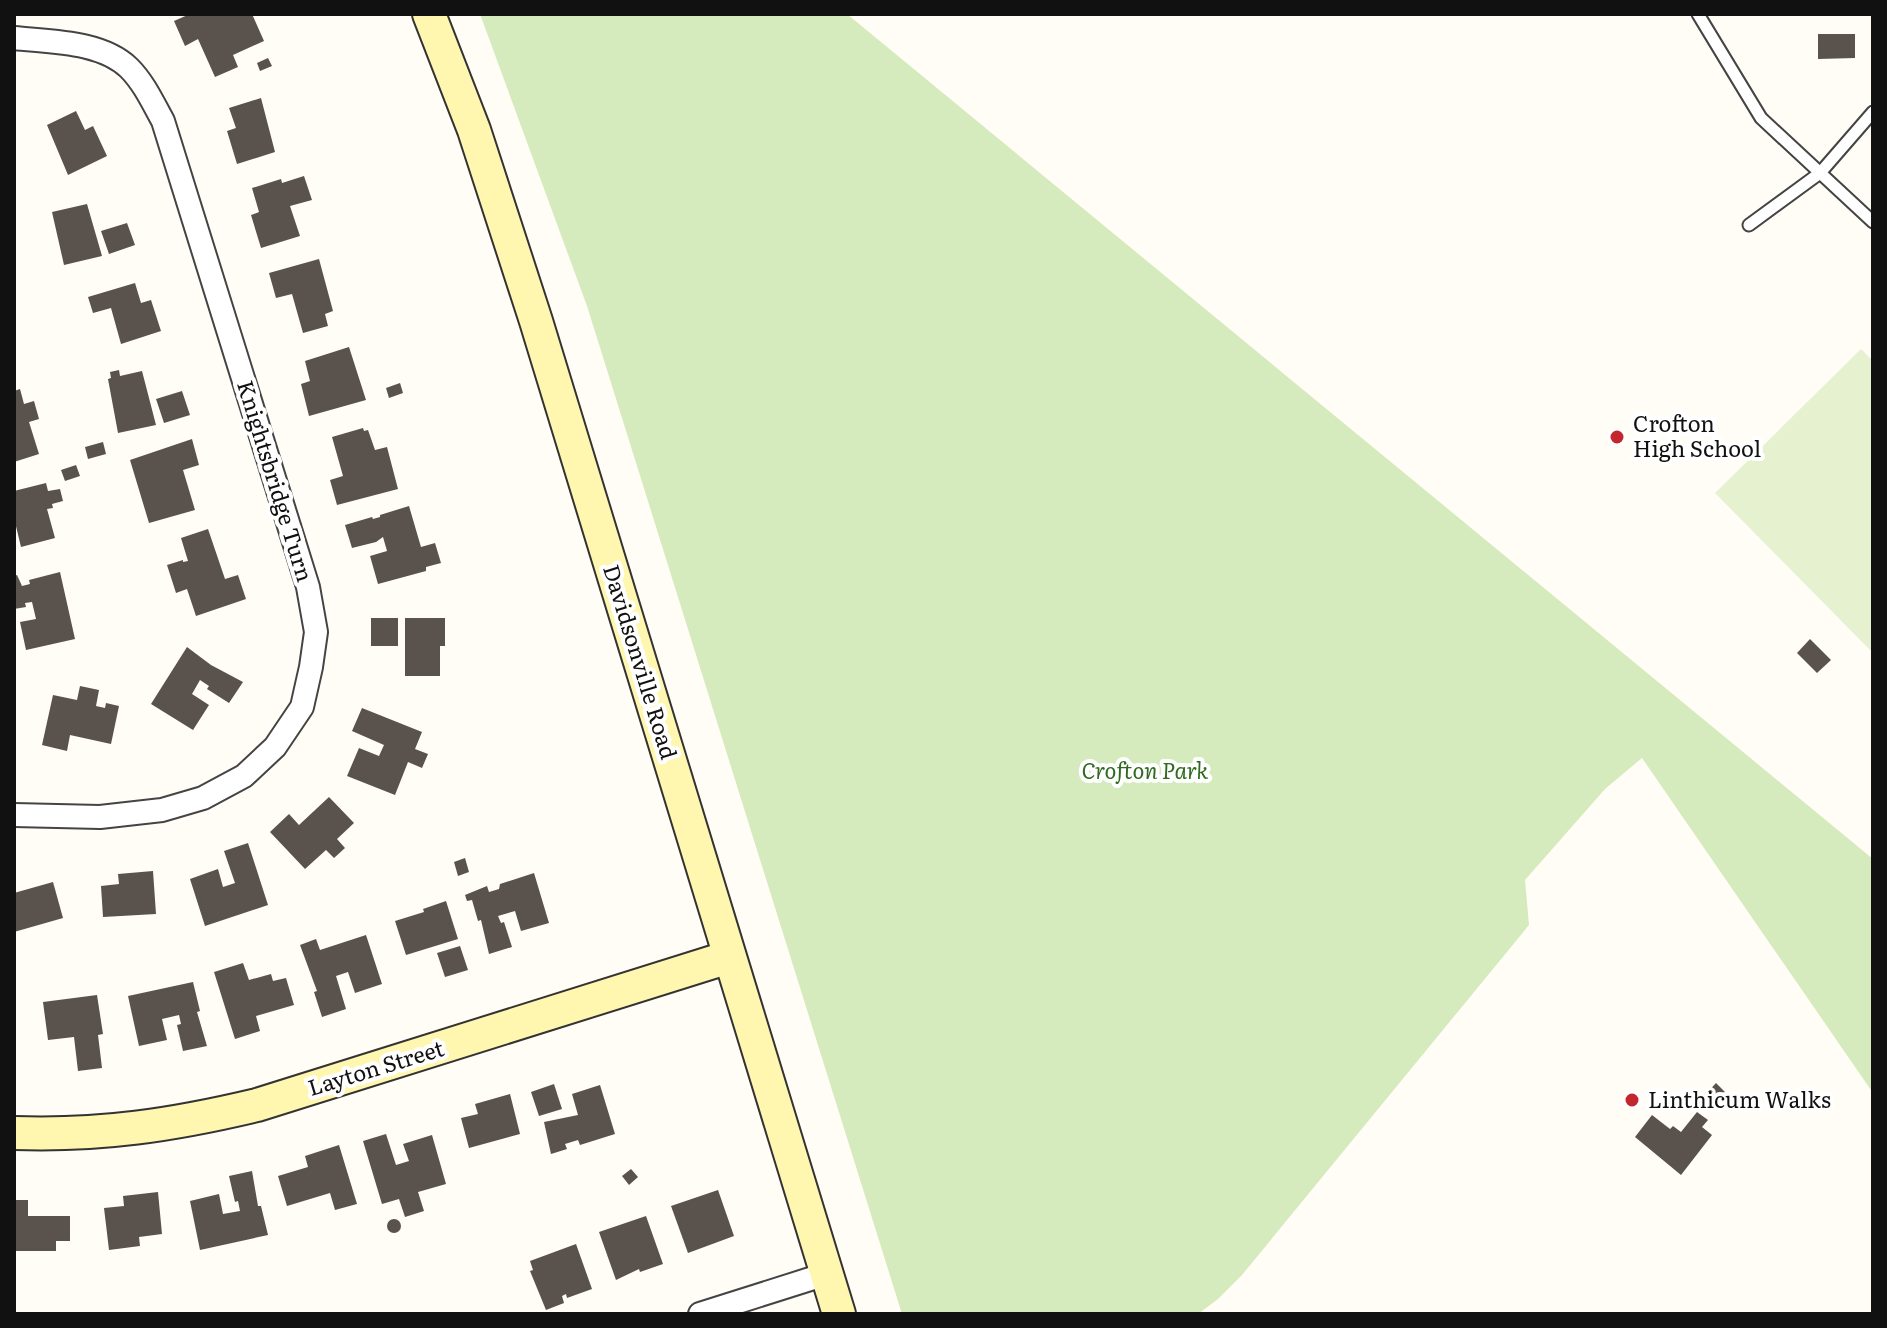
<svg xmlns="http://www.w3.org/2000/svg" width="1887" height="1328" font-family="Literata,serif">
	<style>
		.green { fill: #d5ebbd }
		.pitch { fill: #e6f2cf }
		.building { fill: #5a524d }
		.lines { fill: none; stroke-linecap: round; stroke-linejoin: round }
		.lane-casing { stroke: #444; stroke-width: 15 }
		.street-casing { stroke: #444; stroke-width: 26 }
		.secondary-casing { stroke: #333; stroke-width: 36 }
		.lane { stroke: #fff; stroke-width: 11 }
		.street { stroke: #fff; stroke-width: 22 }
		.secondary { stroke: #fff6b0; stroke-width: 32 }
		.poi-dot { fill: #c4262e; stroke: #fff; stroke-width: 3 }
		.labels { text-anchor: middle; stroke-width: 8; stroke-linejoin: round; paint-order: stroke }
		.poi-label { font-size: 22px; fill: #111; stroke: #fff; text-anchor: start }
		.street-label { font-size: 22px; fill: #111; stroke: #fff }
		.park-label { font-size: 22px; font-style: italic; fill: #2f6b1f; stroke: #fff }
	</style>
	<rect width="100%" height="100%" fill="#fffdf5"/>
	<path class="green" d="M480,14H847L1873,859V1093L1642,758L1605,789L1525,880L1529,925L1242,1275L1218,1299L1198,1314H902L587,306Z"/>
	<path class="pitch" d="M1861,349L1873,361V653L1715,493Z"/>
	<g class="building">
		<path d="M190,14H252L264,41L233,55L238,67L215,77L198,39L185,46L174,21Z"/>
		<path d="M1818,34H1855V58L1818,59Z"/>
		<path d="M268,58L272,66L260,71L257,63Z"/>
		<path d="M261,98L275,152L237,164L227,131L236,128L229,108Z"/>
		<path d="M76,111L85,130L93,126L107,156L68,175L47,125Z"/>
		<path d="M304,176L312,200L290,206L300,236L261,248L251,215L259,212L252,188L281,179L282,183Z"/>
		<path d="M87,204L102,256L64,265L52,212Z"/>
		<path d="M127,223L135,245L109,254L101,231Z"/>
		<path d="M319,259L333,311L325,314L328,326L303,333L292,294L276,298L269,273Z"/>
		<path d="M135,283L141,303L151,300L161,331L121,344L111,308L93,313L88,297Z"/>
		<path d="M349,347L366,400L309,416L301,384L310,381L305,361Z"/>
		<path d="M119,370L120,376L142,371L156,425L118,433L108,379L111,378L110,372Z"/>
		<path d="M400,383L403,393L389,398L386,388Z"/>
		<path d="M20,389L24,404L34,401L39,419L29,422L39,454L14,462V391Z"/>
		<path d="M182,391L190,415L164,423L156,399Z"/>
		<path d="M363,428L364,431L368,430L375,450L387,447L398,489L337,505L330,480L343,476L332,437Z"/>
		<path d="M192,439L199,465L183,470L195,510L149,523L130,460Z"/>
		<path d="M103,442L106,454L88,459L85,447Z"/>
		<path d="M76,465L80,476L65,481L61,470Z"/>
		<path d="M46,483L48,491L60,489L63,501L52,504L53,508L47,509L55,538L21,547L14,518V491Z"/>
		<path d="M409,506L421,547L435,543L441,563L426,567V571L378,584L370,556L387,551L383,537L376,542L352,548L345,525L372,517L373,519L380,517V515Z"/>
		<path d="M208,529L225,579L238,575L246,599L196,616L187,589L176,593L167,565L183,560V562L188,561L181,538Z"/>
		<path d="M60,572L75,639L26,650L20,622L36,619L32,602L25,603L26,607L14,609V576L17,575L22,586L30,584L29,580Z"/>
		<rect x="371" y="618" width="27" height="28"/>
		<path d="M405,618H445V646H440V676H405Z"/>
		<path d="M1810,639L1831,660L1817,673L1797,653Z"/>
		<path d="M187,647L211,665L243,682L229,703L207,689L209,686L200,680L192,694L209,705L193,730L151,704Z"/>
		<path d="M80,686L99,690L96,706L105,708L106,703L119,706L111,744L70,735L67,751L42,745L53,695L77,700Z"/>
		<path d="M362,708L422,732L415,749L428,754L422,768L408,762L395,795L347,776L359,748L379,756L384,745L352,731Z"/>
		<path d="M329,797L354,823L337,839L345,848L334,858L326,850L305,869L270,832L289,814L299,825Z"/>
		<path d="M248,843L268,905L205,926L190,879L218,869L223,887L235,883L224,851Z"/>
		<path d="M465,858L469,872L458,876L454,862Z"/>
		<path d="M153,871L156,914L103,917L101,886L119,884L118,874Z"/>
		<path d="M534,873L549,923L521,931L515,911L498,916L501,923L504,922L512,947L489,954L481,920L478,921L472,900L467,901L465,895L487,886L489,892L499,889L500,884Z"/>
		<path d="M53,882L63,918L14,932V893Z"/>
		<path d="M446,901L458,939L406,955L395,921L424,912L423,909Z"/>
		<path d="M366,935L382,984L355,993L348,972L336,976L346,1009L322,1017L314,992L317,991L300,945L316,939L320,950Z"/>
		<path d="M460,946L468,970L445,977L437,953Z"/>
		<path d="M243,963L249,980L271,974L273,981L286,978L294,1005L256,1016L260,1031L235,1039L214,972Z"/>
		<path d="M193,982L200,1011L197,1012L207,1046L183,1051L177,1025L181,1024L179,1015L162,1019L167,1040L139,1046L128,996Z"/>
		<path d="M97,995L103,1034L98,1035L102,1068L78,1071L74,1037L48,1040L43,1002Z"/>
		<path d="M1716,1083L1728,1095L1717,1106L1705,1095Z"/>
		<path d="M554,1084L562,1109L539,1116L531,1092Z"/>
		<path d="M600,1085L615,1134L580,1145L578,1140L565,1144L567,1149L551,1154L544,1122L578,1115L572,1094Z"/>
		<path d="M510,1094L520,1134L469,1148L461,1118L478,1114L475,1104Z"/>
		<path d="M1697,1112L1708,1120L1702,1127L1712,1135L1681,1175L1635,1137L1652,1115L1670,1129L1673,1126L1681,1132Z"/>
		<path d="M386,1134L396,1165L409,1161L403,1144L432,1135L446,1184L418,1192L424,1211L405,1217L399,1199L382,1204L363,1141Z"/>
		<path d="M339,1145L357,1204L335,1210L330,1193L287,1206L278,1176L308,1167L305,1156Z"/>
		<path d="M631,1169L638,1177L629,1185L622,1176Z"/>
		<path d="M252,1171L258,1206H261L268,1235L200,1250L190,1201L219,1194L223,1214L240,1211L238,1201L235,1202L229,1176Z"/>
		<path d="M718,1190L734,1236L688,1253L671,1206Z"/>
		<path d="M158,1192L162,1234L139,1237L140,1246L109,1250L104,1208L124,1206L123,1196Z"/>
		<path d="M14,1200H28V1216H70V1241H56V1251H14Z"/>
		<path d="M646,1216L663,1264L640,1272L639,1269L616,1280L599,1232Z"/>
		<circle cx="394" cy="1226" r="7"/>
		<path d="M576,1244L592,1289L567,1298L566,1294L562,1296L564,1303L546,1310L530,1271L533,1270L530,1261Z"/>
	</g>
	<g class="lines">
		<g class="lane-casing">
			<g id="lane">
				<path d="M1698,14L1761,118L1873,222"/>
				<path d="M1749,225L1820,173L1873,112"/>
			</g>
		</g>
		<g class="street-casing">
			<g id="street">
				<path d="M14,38C50,42 101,41 129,68C144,83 153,103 163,121L308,587L316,632L311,667L302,707L275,747L244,776L203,798L162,810L100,817L14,815"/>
				<path d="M700,1314L826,1274"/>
			</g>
		</g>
		<g class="secondary-casing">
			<g id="secondary">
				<path d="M429,14L474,130L536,321L839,1314"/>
				<path d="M14,1133C100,1136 173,1125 257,1105L729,957"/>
			</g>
		</g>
		<use href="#lane" class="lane"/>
		<use href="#street" class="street"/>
		<use href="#secondary" class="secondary"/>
	</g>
	<g class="poi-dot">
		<circle cx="1617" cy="437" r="8"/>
		<circle cx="1632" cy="1100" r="8"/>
	</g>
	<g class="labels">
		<g class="poi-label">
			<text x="1633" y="432">Crofton<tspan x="1633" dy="25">High School</tspan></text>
			<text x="1648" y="1108">Linthicum Walks</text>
		</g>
		<g class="street-label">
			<text transform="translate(275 481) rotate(73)" y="8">Knightsbridge Turn</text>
			<text transform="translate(640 662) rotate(73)" y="8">Davidsonville Road</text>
			<text transform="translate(376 1068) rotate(-17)" y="8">Layton Street</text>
		</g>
		<g class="park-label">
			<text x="1145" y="779">Crofton Park</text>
		</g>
	</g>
	<rect width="1887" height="1328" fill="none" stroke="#111111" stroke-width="32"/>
</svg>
